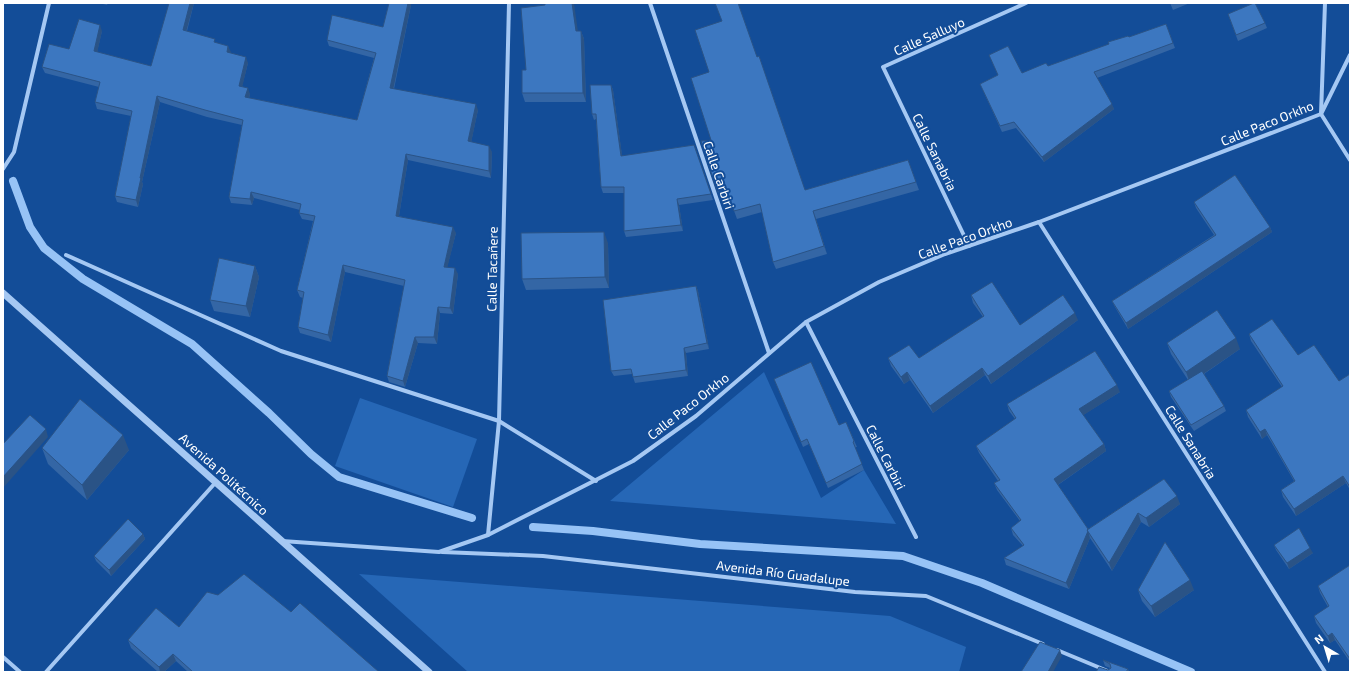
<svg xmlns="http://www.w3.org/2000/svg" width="1353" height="675" font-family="'Exo 2',sans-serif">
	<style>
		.green { fill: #2667b6 }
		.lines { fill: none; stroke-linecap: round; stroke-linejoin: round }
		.stream { stroke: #97c3f6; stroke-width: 8 }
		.minor { stroke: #a5c8f3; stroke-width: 4 }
		.tertiary { stroke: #a5c8f3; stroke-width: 7 }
		.wall { fill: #3466a5 }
		.shaded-wall { fill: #2a5386 }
		.building { fill: #3c77c0; stroke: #2a5386 }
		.labels { text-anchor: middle; stroke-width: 4; stroke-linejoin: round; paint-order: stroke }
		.street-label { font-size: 13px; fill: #fff; stroke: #134d98 }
	</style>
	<rect width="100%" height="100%" fill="#134d98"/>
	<g class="green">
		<path d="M764,372L821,498L864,470L896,524L610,501Z"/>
		<path d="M360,398L477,439L453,507L335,466Z"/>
		<path d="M359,574L890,616L966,647L959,672H468Z"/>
	</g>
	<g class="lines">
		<g class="stream">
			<path d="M13,181L30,227L44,248L83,279L192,344L269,413L311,454L339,477L472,518"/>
			<path d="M533,527L593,531L700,544L903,556L982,583L1191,672"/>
		</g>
		<g class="minor">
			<path d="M650,3L769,353"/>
			<path d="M1325,3L1321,114L1350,160"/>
			<path d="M3,169L14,152L49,3"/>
			<path d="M1039,222L1325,672"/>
			<path d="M969,246L883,67L1026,3"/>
			<path d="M66,255L281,351L499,421L596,481"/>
			<path d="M806,322L916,537"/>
			<path d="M488,535L499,421L509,3"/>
			<path d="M282,541L439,552L488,535L633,461L696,416L806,322L879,282L945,254L1039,222L1321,114L1350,55"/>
			<path d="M442,552L543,556L855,592L926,596L1043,644"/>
			<path d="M1057,650L1110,672"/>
			<path d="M3,657L20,672"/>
			<path d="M46,672L216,482"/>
		</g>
		<path class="tertiary" d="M3,293L429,672"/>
	</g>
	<g class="wall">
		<path d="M99,3H108L107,5Z"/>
		<path d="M194,3L187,31L217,43L228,46L230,53L248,63L242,86L250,94L249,98L357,120L374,58L329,46L327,40L383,27L389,3H411V5L394,89L478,110L471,142L492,152L491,178L408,160L399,216L456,233L447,267L458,274L453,314L440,313L437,344L418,343L405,387L389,382L387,376L404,286L345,272L331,342L300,333L298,327L303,298L300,297L297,290L313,221L302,219L299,213L300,210L254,198L252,205L231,203L229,197L242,125L207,117L160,102L142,182L143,184L138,207L117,202L115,196L131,116L97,109L95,102L99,87L45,73L42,67L69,49L102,31L97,52L151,66Z"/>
		<path d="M1170,3H1190L1173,10Z"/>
		<path d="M1228,14L1265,23L1267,28L1238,41Z"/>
		<path d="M722,21L805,190L908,160L919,190L816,219L827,254L776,269L773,262L762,212L737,219L729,197L720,199L701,141L711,140L709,72Z"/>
		<path d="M1166,24L1175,48L1097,78L1114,109L1044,162L1016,128L1002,132L980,84L998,75L989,55L1022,73L1048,66Z"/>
		<path d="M578,31H581L584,39L586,102H525L522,93L526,70Z"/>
		<path d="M611,85L613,90L622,156L694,145L713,200L679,205L683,231L626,237L624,231V193H603L601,187L596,119L594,120L592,114Z"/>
		<path d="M1194,202L1270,227L1272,232L1128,329L1115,307L1112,301L1214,235L1196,208Z"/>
		<path d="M608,243L609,288L526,290L522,279Z"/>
		<path d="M255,266L259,277L250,317L214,311L210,300Z"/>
		<path d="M696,286L698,291L709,349L686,353L688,376L635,383L632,374L614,376L611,371Z"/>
		<path d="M971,295L1020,325L1078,320L991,384L985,375L933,413L910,380L904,384L891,366L888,358H919L983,317L973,303Z"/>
		<path d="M1249,334L1298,355L1339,381L1350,374V490L1346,483L1296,516L1283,497L1281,490L1294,481L1267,435L1262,439L1248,417L1246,410L1282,387L1251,341Z"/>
		<path d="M1167,343L1240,349L1204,374L1224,406L1226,411L1194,431L1171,397L1169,391L1188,380L1171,354Z"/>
		<path d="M774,379L839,425L846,422L857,447H855L864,470L828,488L809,444L803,447Z"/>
		<path d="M1120,392L1083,415L1104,444L1106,451L1058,485L1088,529L1164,479L1180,504L1149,527L1141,522L1112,571L1090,538L1069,589L1006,565L1004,558L1023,546L1013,535L1011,528L1020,521L997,490L994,483L998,481L979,453L976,446L1015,419L1009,411L1007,404Z"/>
		<path d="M42,448L129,450L87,500L48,464Z"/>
		<path d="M143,534L145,539L111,576L96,561L94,556Z"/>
		<path d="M1274,545L1313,553L1289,569L1276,550Z"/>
		<path d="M1350,565V662L1335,640L1330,643L1316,623L1314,616L1328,607L1320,593L1318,586Z"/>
		<path d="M1138,590H1194L1155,617L1142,601Z"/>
		<path d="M218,595L291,612L379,672H188L176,661L164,672H158L131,648L128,640L179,627Z"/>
		<path d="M1103,660L1128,669L1129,672H1096L1108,670L1110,668L1105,666Z"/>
	</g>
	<g class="shaded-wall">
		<path d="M190,3H194L185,36L183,30Z"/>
		<path d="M408,3H411V5L392,95L390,88Z"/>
		<path d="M572,3H574L579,39L576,31Z"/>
		<path d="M100,25L102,31L96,58L94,51Z"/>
		<path d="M581,31L584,39L586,102L583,93Z"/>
		<path d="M228,46L231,52L229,59L227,52Z"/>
		<path d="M246,57L248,63L241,92L239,86Z"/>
		<path d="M611,85L613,90L623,162L621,156Z"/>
		<path d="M248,88L250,94L248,103L245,97Z"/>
		<path d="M157,96L160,102L142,182L143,184L138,207L136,200L140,178Z"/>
		<path d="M476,104L478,110L470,148L468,141Z"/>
		<path d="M1112,104L1114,109L1044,162L1042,157Z"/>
		<path d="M489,146L492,152L491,178L489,171Z"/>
		<path d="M406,154L408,160L398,222L396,216Z"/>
		<path d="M251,192L254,198L252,205L250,199Z"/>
		<path d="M677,199L679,205L683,231L681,225Z"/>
		<path d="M813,211L816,219L827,254L824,246Z"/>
		<path d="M453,227L456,233L446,273L444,267Z"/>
		<path d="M1270,227L1272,232L1128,329L1126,323Z"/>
		<path d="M604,232L608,243L609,288L605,277Z"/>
		<path d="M343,265L345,272L331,342L328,335Z"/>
		<path d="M255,266L259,277L250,317L246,306Z"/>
		<path d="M455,268L458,274L453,314L450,308Z"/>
		<path d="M696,286L698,291L709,349L707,343Z"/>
		<path d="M438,307L440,313L437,344L434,337Z"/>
		<path d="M1075,313L1078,320L991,384L988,376Z"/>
		<path d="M415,337L418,343L405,387L403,381Z"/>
		<path d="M1236,338L1240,349L1190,383L1186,372Z"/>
		<path d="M684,348L686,353L688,376L686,370Z"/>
		<path d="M982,368L985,375L933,413L930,406Z"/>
		<path d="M907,372L910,380L904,384L901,377Z"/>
		<path d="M1117,385L1120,392L1082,416L1079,409Z"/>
		<path d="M46,429L48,437L3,488V477Z"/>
		<path d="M1265,429L1267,435L1262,439L1260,432Z"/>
		<path d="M123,435L129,450L87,500L82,485Z"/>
		<path d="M1104,444L1106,451L1056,486L1054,479Z"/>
		<path d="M1343,476L1346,483L1296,516L1294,509Z"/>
		<path d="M1177,496L1180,504L1149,527L1146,518Z"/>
		<path d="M1138,513L1141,522L1112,571L1109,563Z"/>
		<path d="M1088,531L1090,538L1069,589L1066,583Z"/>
		<path d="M143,534L145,539L111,576L109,570Z"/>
		<path d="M1310,548L1313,553L1289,569L1287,563Z"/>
		<path d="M1190,580L1194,590L1155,617L1151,606Z"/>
		<path d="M1332,633L1335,640L1330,643L1328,636Z"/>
		<path d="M1060,650L1062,656L1053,672H1048Z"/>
		<path d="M173,654L176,661L164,672H160L159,667Z"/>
	</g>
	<g class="building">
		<path d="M169,3H190L183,30L215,39L214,42L228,46L227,52L246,57L239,86L248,88L245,97L357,120L376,53L327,40L332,15L383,27L389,3H408L390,88L476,104L468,141L489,146V171L406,154L396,216L453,227L444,267L455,268L450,308L438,307L434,337H415L403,381L387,376L405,280L343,265L328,335L298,327L304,292L297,290L315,216L299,213L301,204L251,192L250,199L229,197L243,120L205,110L157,96L140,178H141L136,200L115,196L132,111L95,102L100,82L42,67L49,44L69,49L79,19L100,25L94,51L151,66Z"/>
		<path d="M545,3H572L576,31H581L583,93H522V70H526L521,8L545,5Z"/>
		<path d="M715,3H738L757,57L759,56L805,190L908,160L916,182L813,211L824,246L773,262L760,204L734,211L727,190L717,191L701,141L711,140L691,78L709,72L695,30L722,21Z"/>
		<path d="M1254,3H1255L1265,23L1236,35L1228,14Z"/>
		<path d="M1166,24L1173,43L1094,72L1112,104L1042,157L1014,122L1000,126L980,84L998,75L989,55L1008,46L1022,73L1046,63L1048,66L1109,44L1108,42L1128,36L1129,37Z"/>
		<path d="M590,85H611L621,156L694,145L711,194L677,199L681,225L624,231V187H601L596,114H592Z"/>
		<path d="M1235,175L1270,227L1126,323L1112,301L1216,235L1194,202Z"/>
		<path d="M604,232L605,277L522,279L521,233Z"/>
		<path d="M219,258L255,266L246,306L210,300Z"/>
		<path d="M992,282L1020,325L1063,295L1075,313L988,376L982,368L930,406L907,372L901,377L888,358L909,345L919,358L984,316L971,295Z"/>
		<path d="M696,286L707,343L684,348L686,370L633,377L631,369L611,371L603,300Z"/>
		<path d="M1217,310L1236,338L1186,372L1167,343Z"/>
		<path d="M1272,319L1298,355L1314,345L1339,381L1350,374V487L1343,476L1294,509L1281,490L1295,481L1265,429L1260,432L1246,410L1283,386L1249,334Z"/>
		<path d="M1095,351L1117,385L1079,409L1104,444L1054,479L1088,529L1087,530L1088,531L1066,583L1004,558L1024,545L1011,528L1021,520L994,483L1000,480L976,446L1016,418L1007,404Z"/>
		<path d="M811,362L839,425L846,422L854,441L853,442L862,464L826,483L807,439L801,442L774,379Z"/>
		<path d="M1202,371L1224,406L1191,425L1169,391Z"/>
		<path d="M80,399L123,435L82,485L42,448Z"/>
		<path d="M30,415L46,429L3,477V444Z"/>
		<path d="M1164,479L1177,496L1146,518L1138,513L1109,563L1087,530Z"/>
		<path d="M128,519L143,534L109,570L94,556Z"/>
		<path d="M1299,528L1310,548L1287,563L1274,545Z"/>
		<path d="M1165,542L1190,580L1151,606L1138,590Z"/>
		<path d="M1350,565V659L1332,633L1328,636L1314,616L1329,606L1318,586Z"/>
		<path d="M244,574L291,612L300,603L379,672H193L173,654L159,667L128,640L156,608L179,627L207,592L218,595Z"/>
		<path d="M1040,642L1060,650L1048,672H1021Z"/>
		<path d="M1103,660L1128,669L1126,672H1096L1099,667L1108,670L1111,668L1110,664Z"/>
	</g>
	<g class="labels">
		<g class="street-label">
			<text transform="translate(929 36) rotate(-24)" y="5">Calle Salluyo</text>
			<text transform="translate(1267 123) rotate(-22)" y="5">Calle Paco Orkho</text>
			<text transform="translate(935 152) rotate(64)" y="5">Calle Sanabria</text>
			<text transform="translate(719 175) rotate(71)" y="5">Calle Carbiri</text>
			<text transform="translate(965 238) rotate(-20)" y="5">Calle Paco Orkho</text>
			<text transform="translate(492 269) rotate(-89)" y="5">Calle Tacañere</text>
			<text transform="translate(688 406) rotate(-38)" y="5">Calle Paco Orkho</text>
			<text transform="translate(1191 442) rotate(58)" y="5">Calle Sanabria</text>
			<text transform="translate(886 457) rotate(63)" y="5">Calle Carbiri</text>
			<text transform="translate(224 474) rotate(42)" y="5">Avenida Politécnico</text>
			<text transform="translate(783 573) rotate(7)" y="5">Avenida Río Guadalupe</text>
		</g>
	</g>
	<rect width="1353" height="675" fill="none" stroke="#ffffff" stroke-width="8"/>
	<g transform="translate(1325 647) rotate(322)" stroke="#134d98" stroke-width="3" paint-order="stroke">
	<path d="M0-3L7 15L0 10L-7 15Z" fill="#ffffff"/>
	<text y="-6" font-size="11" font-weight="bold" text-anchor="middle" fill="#ffffff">N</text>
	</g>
</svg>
